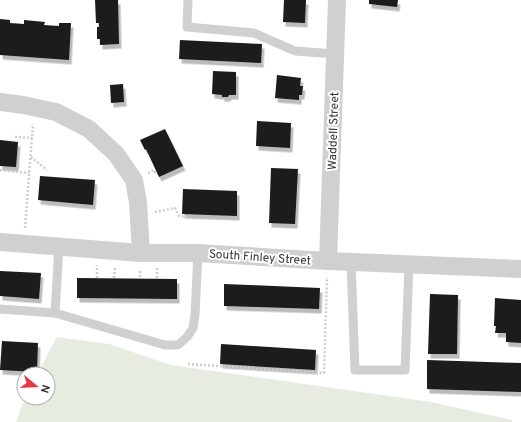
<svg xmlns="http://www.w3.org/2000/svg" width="521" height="422" font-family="Overpass,sans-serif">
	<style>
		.green { fill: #e6ecdf }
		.building { fill: #1a1a1a; filter: url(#shadow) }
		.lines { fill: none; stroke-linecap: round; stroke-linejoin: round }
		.path { stroke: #cdcdcd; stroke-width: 2.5; stroke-dasharray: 2 2; stroke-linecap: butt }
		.service { stroke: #d0d0d0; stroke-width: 9 }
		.minor { stroke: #d0d0d0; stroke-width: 18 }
		.labels { text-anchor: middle; stroke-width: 4; stroke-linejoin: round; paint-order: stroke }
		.street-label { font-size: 12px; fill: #333; stroke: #fff }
	</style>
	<defs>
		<filter id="shadow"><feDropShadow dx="2.5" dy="4.5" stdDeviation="0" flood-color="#0004"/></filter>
	</defs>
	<rect width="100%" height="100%" fill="#fff"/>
	<path class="green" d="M57,337L109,344L171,365L431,402L512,420V422H16L25,398H48V374H37Z"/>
	<g class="building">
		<path d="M95,0H118L119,44L100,45V39H97V27H99V23H96Z"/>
		<path d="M284,0H306L305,23L283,22Z"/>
		<path d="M369,0H398L397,7L369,4Z"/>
		<path d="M0,19L10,20V23L24,24V20L45,22L44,25L59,26V23H71L69,60L0,55Z"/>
		<path d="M180,40L262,44L261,63L179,59Z"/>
		<path d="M213,71L236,72V95H229L228,97H222V95L212,94Z"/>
		<path d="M277,75L301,78L300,86H303L302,95H299V100L275,98Z"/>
		<path d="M123,84L124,102L111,103L110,85Z"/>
		<path d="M257,121L291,123L290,148L256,146Z"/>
		<path d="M165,129L183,166L159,177L146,149L145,150L140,140Z"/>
		<path d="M0,140L18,142L16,167L0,166Z"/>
		<path d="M271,168L298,169L295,224L269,223Z"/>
		<path d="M40,176L95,180L93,205L38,200Z"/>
		<path d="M183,189L237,191V216L182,214Z"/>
		<path d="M0,271L41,273L39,299L0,296Z"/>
		<path d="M77,278L177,279V299L77,298Z"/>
		<path d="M224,284L320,288L319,309L224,306Z"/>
		<path d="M430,294L458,295L457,354H428Z"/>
		<path d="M495,298L521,300V343L506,342V333H495L496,326H494Z"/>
		<path d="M2,341L38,343L37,372L0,370Z"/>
		<path d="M221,344L316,350L315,370L220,364Z"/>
		<path d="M427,360L521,363V392L427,389Z"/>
	</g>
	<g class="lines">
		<g class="path">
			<path d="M15,137L32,138"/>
			<path d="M31,157L47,170"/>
			<path d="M0,170L29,173"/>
			<path d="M148,173L154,170L156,175"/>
			<path d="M155,212L175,208L179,216L189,217"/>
			<path d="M25,228L33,124"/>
			<path d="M140,277V270"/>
			<path d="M97,278V265"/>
			<path d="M114,278L115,266"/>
			<path d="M157,278V268"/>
			<path d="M188,364L324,373L327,277"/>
		</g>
		<g class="service">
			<path d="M188,0L187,27L254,33L295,51L335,54"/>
			<path d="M351,262L355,370H405L409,264"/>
			<path d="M0,309L55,313L165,345H178L187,337L193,328L195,315L198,253"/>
			<path d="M55,313L59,247"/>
		</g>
		<g class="minor">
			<path d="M0,102L23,105L56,112L89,129L116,154L134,180L138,202L141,253"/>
			<path d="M0,242L141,253H198L328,261L521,269"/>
			<path d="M328,261L337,0"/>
		</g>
	</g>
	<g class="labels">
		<g class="street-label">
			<text transform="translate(333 131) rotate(-88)" y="4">Waddell Street</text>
			<text transform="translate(260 257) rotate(4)" y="4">South Finley Street</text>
		</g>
	</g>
	<g transform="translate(36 386) rotate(108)"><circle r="19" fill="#ffffff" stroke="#adadad"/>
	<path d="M0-3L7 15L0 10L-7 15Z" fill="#e63946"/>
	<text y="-6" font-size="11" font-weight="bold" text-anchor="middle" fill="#333333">N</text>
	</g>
</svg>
